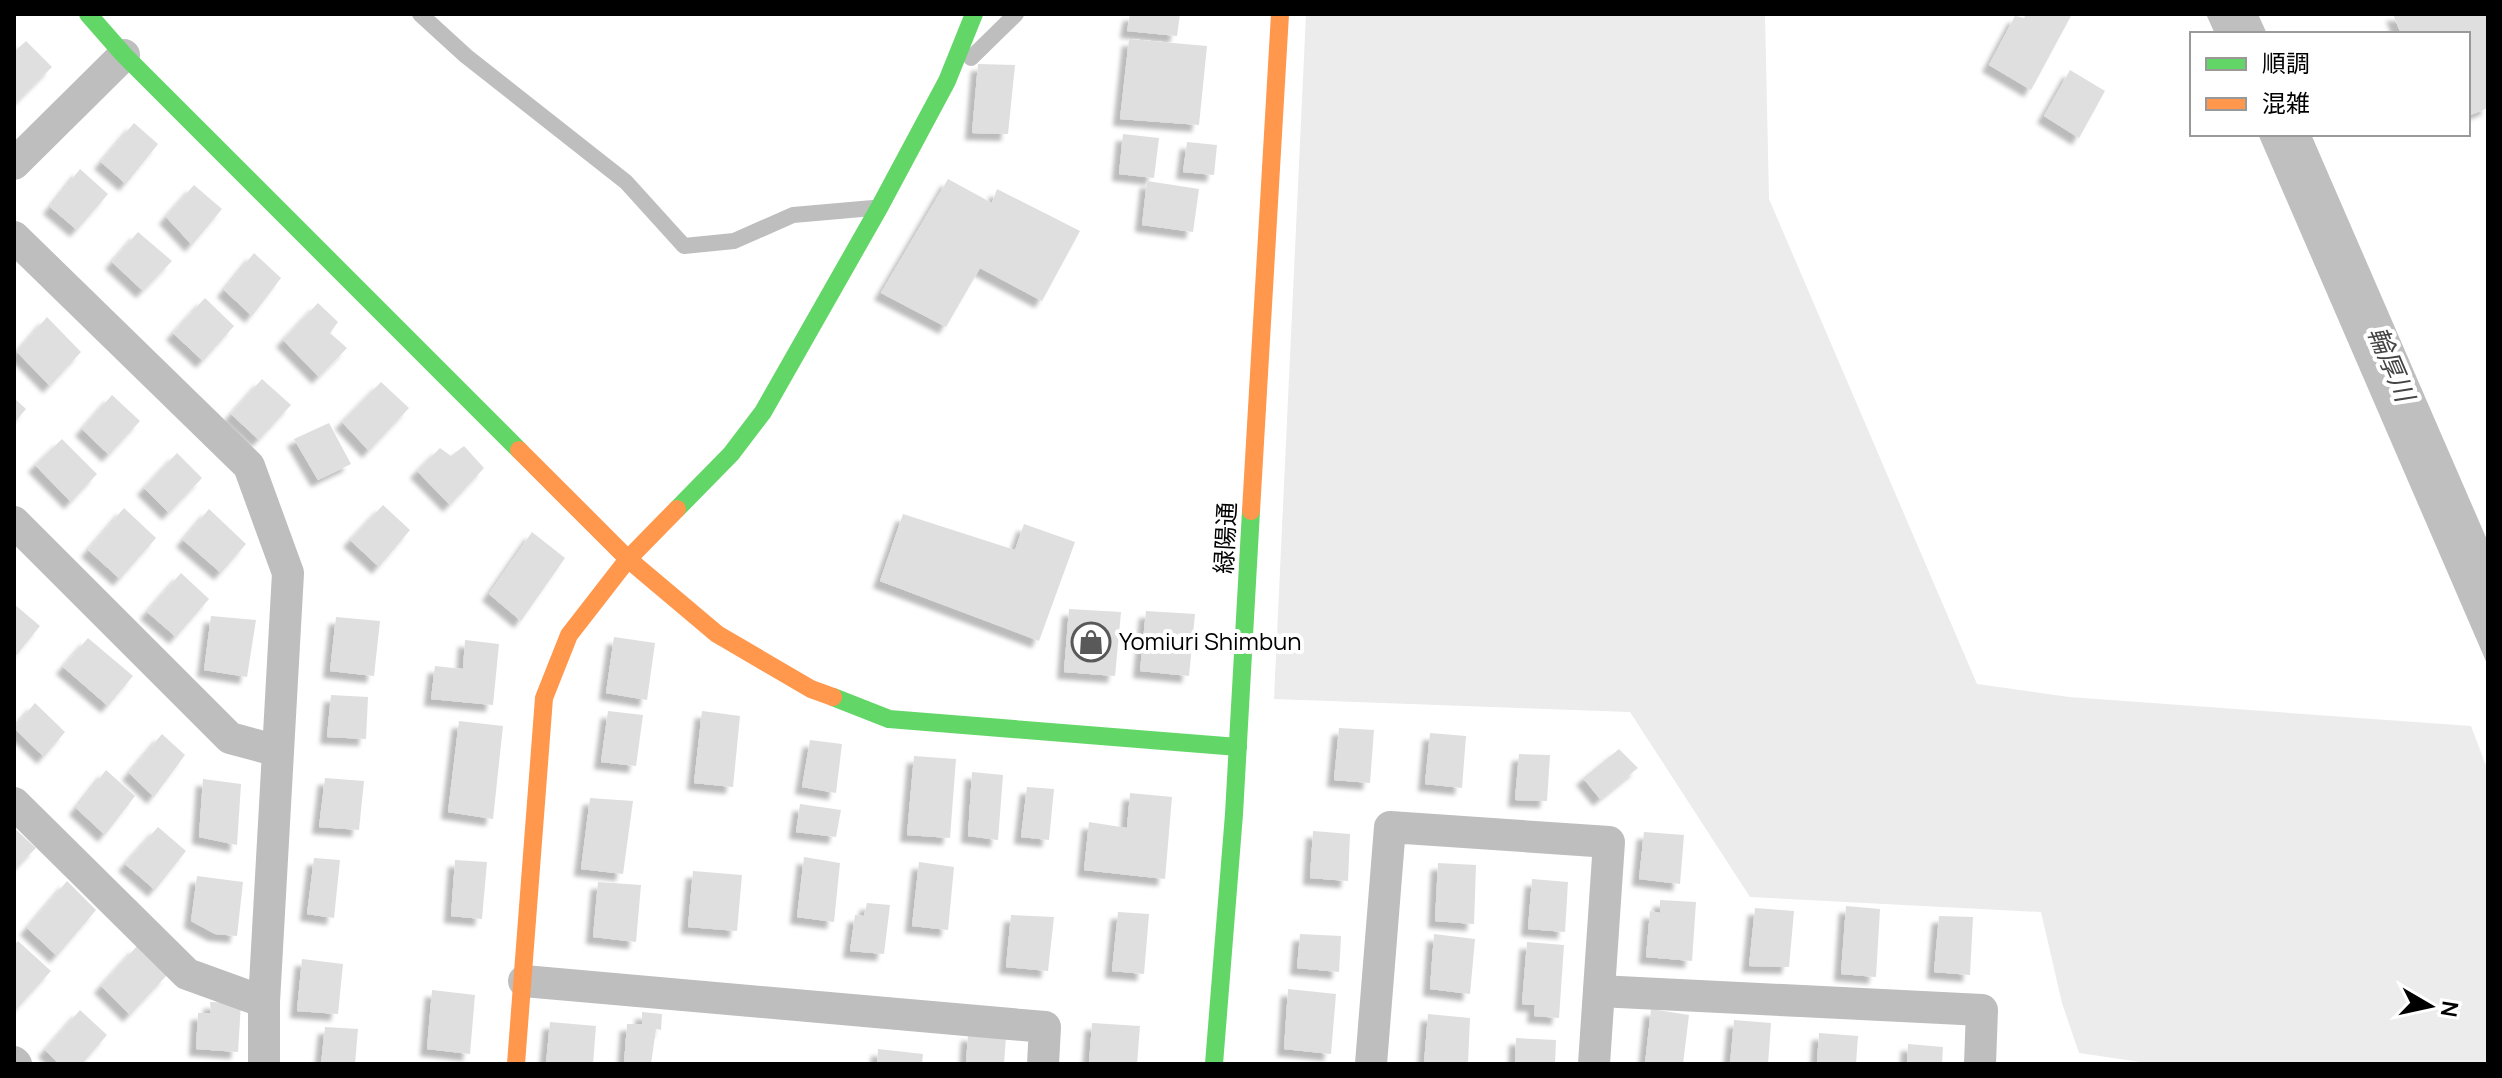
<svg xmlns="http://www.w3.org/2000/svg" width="2502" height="1078" font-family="Manrope,'Noto Sans JP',sans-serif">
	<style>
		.green { fill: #ececec }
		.water { fill: #bfbfbf }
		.building { fill: #dfdfdf; filter: url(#shadow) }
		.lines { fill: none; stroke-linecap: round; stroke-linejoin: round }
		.lane { stroke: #bebebe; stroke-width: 16 }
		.street { stroke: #bebebe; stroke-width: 32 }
		.fast { stroke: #63d668; stroke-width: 18 }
		.slow { stroke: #ff974d; stroke-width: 18 }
		.labels { text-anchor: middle; stroke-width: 8; stroke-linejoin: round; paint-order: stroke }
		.street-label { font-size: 24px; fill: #000; stroke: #fff }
		.poi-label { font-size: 24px; fill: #000; stroke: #fff; text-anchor: start }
		.water-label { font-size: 26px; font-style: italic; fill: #444; stroke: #fff }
	</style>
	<defs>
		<filter id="shadow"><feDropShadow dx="-7" dy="7" stdDeviation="2" flood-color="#0004"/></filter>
	</defs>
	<rect width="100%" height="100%" fill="#fff"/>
	<path class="green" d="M1306,14H1765L1769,199L1977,684L2069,697L2471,726L2488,771V1064H2154L2079,1053L2062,1003L2041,912L1750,897L1630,712L1274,699Z"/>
	<g class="water">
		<path d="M2206,14H2258L2267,34H2215Z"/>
		<path d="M2258,134H2311L2488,542V666Z"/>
	</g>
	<g class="building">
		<path d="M1130,14H1180L1177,36L1127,31Z"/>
		<path d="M2026,14H2072L2031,90L1989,65L2015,16L2024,18Z"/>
		<path d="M2393,14H2488V108L2468,116V34H2401Z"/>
		<path d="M1129,39L1207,46L1199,125L1120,119Z"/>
		<path d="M26,41L52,67L14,105V52Z"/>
		<path d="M978,64L1015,65L1008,134L972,133Z"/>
		<path d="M2070,70L2105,91L2079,138L2044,116Z"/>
		<path d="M134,123L158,144L126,184L101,162Z"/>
		<path d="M1123,134L1159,138L1154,178L1119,174Z"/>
		<path d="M1187,142L1217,145L1214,175L1183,172Z"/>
		<path d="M80,169L108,194L77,230L50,207Z"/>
		<path d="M948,179L992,203L997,189L1080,231L1042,301L980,268L946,327L881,293Z"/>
		<path d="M1147,181L1199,189L1193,232L1142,225Z"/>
		<path d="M194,185L222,209L192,245L166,217Z"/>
		<path d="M138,232L172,261L143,291L112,262Z"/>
		<path d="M254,253L281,278L252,316L224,290Z"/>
		<path d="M205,298L234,326L203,361L173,333Z"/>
		<path d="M318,303L338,322L330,333L347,348L319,377L283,340Z"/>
		<path d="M47,317L81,352L50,386L17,352Z"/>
		<path d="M262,379L291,405L259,440L231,414Z"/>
		<path d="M381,382L409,408L369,451L342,422Z"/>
		<path d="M112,395L140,421L109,455L82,429Z"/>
		<path d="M14,398L26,409L14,423Z"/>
		<path d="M329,423L351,464L318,480L294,439Z"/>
		<path d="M62,439L97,474L71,502L35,465Z"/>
		<path d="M464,446L484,468L450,505L417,471L440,448L451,456Z"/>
		<path d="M177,453L202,478L169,513L144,488Z"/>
		<path d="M383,505L410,530L379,567L350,540Z"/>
		<path d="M124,508L156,538L120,579L88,550Z"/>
		<path d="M209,509L246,544L221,573L183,540Z"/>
		<path d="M903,514L1015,550L1024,524L1075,542L1039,641L880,581Z"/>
		<path d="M532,532L565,558L521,621L489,594Z"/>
		<path d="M181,573L209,599L176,637L147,612Z"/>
		<path d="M14,604L40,626L14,658Z"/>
		<path d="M1069,609L1121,612L1115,676L1064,672Z"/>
		<path d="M1146,611L1195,614L1189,676L1140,671Z"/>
		<path d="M211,616L256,620L247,677L204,670Z"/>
		<path d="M336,617L380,621L374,676L330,671Z"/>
		<path d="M614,637L655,643L647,700L606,693Z"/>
		<path d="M88,638L133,676L108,706L63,667Z"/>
		<path d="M465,640L499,644L493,705L431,699L435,666L463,669Z"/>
		<path d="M331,695L368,697L366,739L327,737Z"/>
		<path d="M35,703L65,732L44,757L14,728Z"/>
		<path d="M608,711L643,715L636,766L601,762Z"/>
		<path d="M702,711L740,716L733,787L694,783Z"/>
		<path d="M459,721L503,726L493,819L448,812Z"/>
		<path d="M1339,728L1374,730L1370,783L1334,780Z"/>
		<path d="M1430,733L1466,736L1462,788L1425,784Z"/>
		<path d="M162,734L185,755L154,797L129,773Z"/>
		<path d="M810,740L842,744L836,793L802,787Z"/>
		<path d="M1619,749L1638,768L1600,799L1583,778Z"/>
		<path d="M1519,754L1550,755L1547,801L1515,800Z"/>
		<path d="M914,756L956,759L950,838L907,835Z"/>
		<path d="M106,770L135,796L105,835L76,808Z"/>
		<path d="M972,772L1003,775L998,840L968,836Z"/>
		<path d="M325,778L364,781L359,830L319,827Z"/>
		<path d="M203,779L241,784L237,845L199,837Z"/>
		<path d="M1027,787L1054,789L1049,840L1021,837Z"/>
		<path d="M1130,793L1172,797L1165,879L1084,870L1089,822L1127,828Z"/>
		<path d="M590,798L633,801L623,874L581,869Z"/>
		<path d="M800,804L841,810L836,837L796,832Z"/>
		<path d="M158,827L186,851L155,890L125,864Z"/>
		<path d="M14,828L36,848L14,870Z"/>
		<path d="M1313,831L1350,834L1348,881L1310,878Z"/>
		<path d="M1644,832L1684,835L1680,884L1639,879Z"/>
		<path d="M804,857L840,863L834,922L797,917Z"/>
		<path d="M314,858L340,860L334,918L307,914Z"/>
		<path d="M455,860L487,862L482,919L451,916Z"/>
		<path d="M919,862L954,867L948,930L912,926Z"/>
		<path d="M1438,863L1476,865L1474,924L1435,921Z"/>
		<path d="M693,871L742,875L737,931L688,927Z"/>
		<path d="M197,876L243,882L237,936L215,934L191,921Z"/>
		<path d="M1532,879L1568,882L1565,932L1528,929Z"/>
		<path d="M67,881L96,910L57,956L27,928Z"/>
		<path d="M598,882L641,885L636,942L593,937Z"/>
		<path d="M1660,900L1696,902L1692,961L1646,957L1650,911L1660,913Z"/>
		<path d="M867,903L890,905L884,954L850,951L855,915L864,916Z"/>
		<path d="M1846,906L1880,909L1876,977L1841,974Z"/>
		<path d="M1755,908L1794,911L1789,967L1749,966Z"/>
		<path d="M1118,912L1149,914L1144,974L1112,971Z"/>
		<path d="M1011,915L1054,917L1048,971L1006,967Z"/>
		<path d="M1939,916L1973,917L1970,975L1934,972Z"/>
		<path d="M1300,934L1341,936L1339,972L1297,968Z"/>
		<path d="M1434,934L1475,939L1470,994L1430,989Z"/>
		<path d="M18,941L51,971L14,1012V945Z"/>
		<path d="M1527,942L1564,945L1559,1018L1534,1016L1535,1005L1522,1004Z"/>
		<path d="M137,946L167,975L130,1015L101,986Z"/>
		<path d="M302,959L343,964L338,1014L297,1011Z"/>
		<path d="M1288,989L1336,994L1331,1054L1284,1049Z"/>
		<path d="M432,990L475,995L470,1054L427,1049Z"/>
		<path d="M210,1002L241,1003L238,1052L196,1049L198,1013H211Z"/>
		<path d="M1651,1009L1689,1015L1683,1064H1645Z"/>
		<path d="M80,1010L107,1035L82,1064H59L45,1050Z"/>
		<path d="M642,1012L662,1014L661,1030L656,1029L651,1064H624L627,1024H642Z"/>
		<path d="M1428,1014L1470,1018L1468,1064H1424Z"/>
		<path d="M1734,1020L1771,1023L1768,1064H1730Z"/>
		<path d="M550,1022L596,1026L593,1064H546Z"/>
		<path d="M1092,1023L1140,1026L1137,1064H1089Z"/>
		<path d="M325,1027L358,1029L355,1064H321Z"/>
		<path d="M1819,1033L1858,1036L1856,1064H1817Z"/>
		<path d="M968,1034L1006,1037L1004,1064H966Z"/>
		<path d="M1516,1038L1556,1040L1555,1064H1515Z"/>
		<path d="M1908,1044L1943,1047L1942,1064H1907Z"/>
		<path d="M878,1049L923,1054L922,1064H877Z"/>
	</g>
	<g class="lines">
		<g class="lane">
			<path d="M420,14L466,56L626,182L684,246L734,241L793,215L873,208"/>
			<path d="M971,58L1016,14"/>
		</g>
		<g class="street">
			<path d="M14,164L124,55"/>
			<path d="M14,237L249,466L288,573L264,1002V1064"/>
			<path d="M14,522L230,738L278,751"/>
			<path d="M14,803L187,974L264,1002"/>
			<path d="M524,981L1045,1027L1043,1064"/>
			<path d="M1599,991L1982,1010L1980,1064"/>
			<path d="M14,1062L16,1064"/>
			<path d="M1371,1064L1390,827L1609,842L1594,1064"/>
		</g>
		<g class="fast">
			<path d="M88,14L124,55L519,450"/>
			<path d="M677,509L731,454L763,412L879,208L947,81L974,14"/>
			<path d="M833,697L889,719L1238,747"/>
			<path d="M1214,1064L1234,814L1251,511"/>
		</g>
		<g class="slow">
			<path d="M519,450L628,559L717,634L811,689L833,697"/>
			<path d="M1251,511L1280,14"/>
			<path d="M516,1064L544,698L569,635L628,559L677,509"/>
		</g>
	</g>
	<defs>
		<g id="shop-ring" transform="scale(2)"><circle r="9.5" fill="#fff" stroke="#595959" stroke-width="1.5"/><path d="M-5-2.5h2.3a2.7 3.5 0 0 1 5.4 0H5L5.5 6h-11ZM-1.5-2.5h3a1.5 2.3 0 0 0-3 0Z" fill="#595959"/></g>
	</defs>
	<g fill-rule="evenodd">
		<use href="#shop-ring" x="1091" y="642"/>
	</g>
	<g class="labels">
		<g class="street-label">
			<text transform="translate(1226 538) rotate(-87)" y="8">緑陽通</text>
		</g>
		<g class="poi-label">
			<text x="1119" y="650">Yomiuri Shimbun</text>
		</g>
		<g class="water-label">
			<text transform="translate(2391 364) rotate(67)" y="9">輪厚川</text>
		</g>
	</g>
	<rect width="2502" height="1078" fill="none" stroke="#000000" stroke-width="32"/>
	<rect x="2190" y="32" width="280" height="104" fill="#ffffff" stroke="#999999" stroke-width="2"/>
	<rect x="2206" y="58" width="40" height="12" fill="#63d668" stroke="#999999" stroke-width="2"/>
	<text x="2262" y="72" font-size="24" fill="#000000">順調</text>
	<rect x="2206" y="98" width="40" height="12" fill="#ff974d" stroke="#999999" stroke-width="2"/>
	<text x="2262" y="112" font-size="24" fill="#000000">混雑</text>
	<g transform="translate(2430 1006) rotate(99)" stroke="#ffffff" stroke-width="6" paint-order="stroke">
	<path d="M0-6L14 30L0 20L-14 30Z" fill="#000000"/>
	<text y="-12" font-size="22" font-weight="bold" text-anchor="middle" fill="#000000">N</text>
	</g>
</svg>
